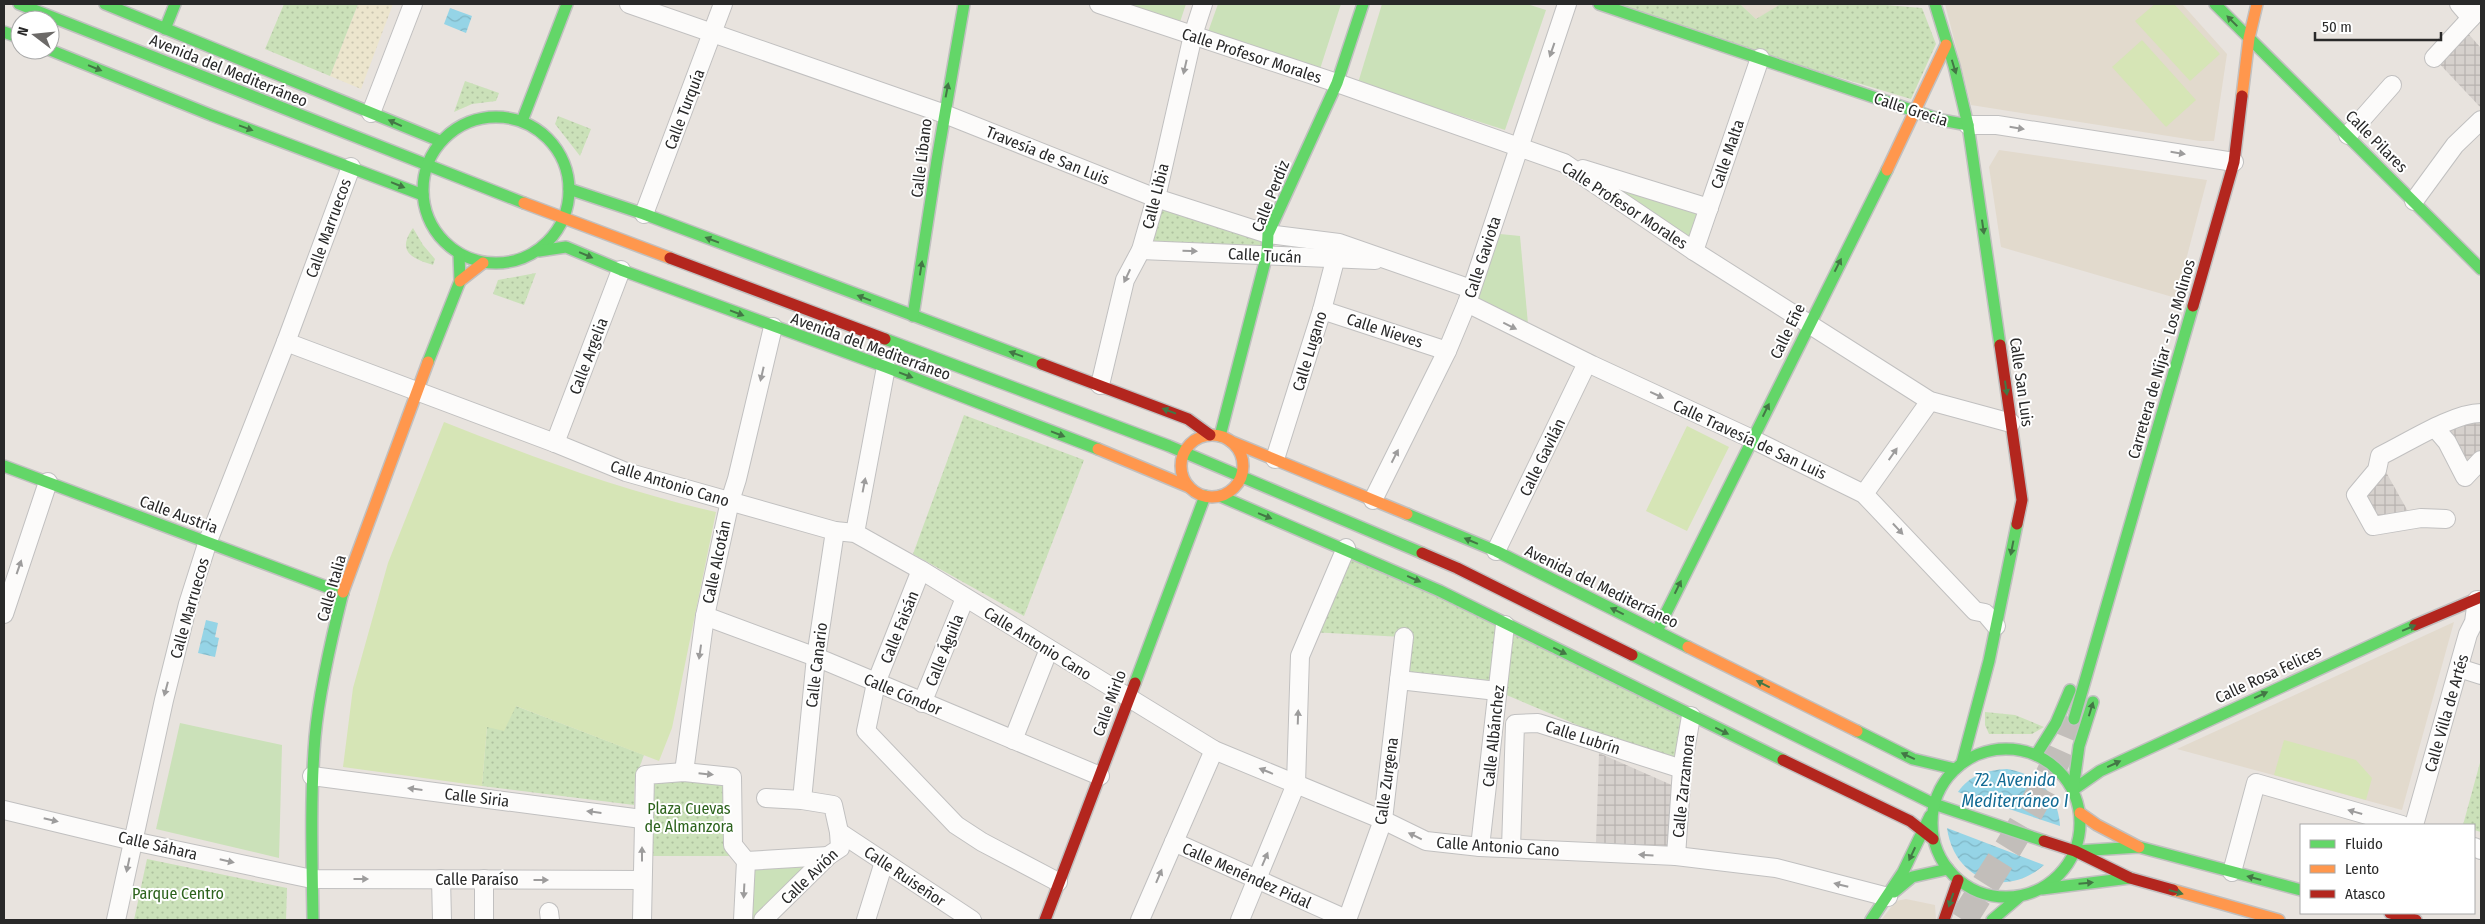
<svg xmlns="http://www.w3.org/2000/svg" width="2485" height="924" font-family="'Fira Sans Condensed',sans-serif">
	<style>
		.education { fill: #e2dacd }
		.grass { fill: #cbe1b9 }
		.sand { fill: url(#sand-dots) }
		.park { fill: url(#park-dots) }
		.pitch { fill: #d6e5b6 }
		.plaza { fill: url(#plaza-grid) }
		.water { fill: url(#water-waves) }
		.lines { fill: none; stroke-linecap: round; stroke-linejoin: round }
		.primary-tunnel { stroke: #c2beba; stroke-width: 28; stroke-dasharray: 28 14; stroke-linecap: butt }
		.street-casing { stroke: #c1c0c0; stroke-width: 20 }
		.fast-casing { stroke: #c1c0c0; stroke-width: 14 }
		.slow-casing { stroke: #c1c0c0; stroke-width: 14 }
		.jam-casing { stroke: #c1c0c0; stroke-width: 14 }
		.street { stroke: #fcfbfa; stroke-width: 18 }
		.fast { stroke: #63d668; stroke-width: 11 }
		.slow { stroke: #ff974d; stroke-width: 11 }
		.jam { stroke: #b3261e; stroke-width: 11 }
		.oneway { fill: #437745 }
		.oneway2 { fill: #9d9c9c }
		.labels { text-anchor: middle; stroke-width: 4; stroke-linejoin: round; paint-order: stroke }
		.street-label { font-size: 16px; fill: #292929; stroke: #fff }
		.park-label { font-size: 16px; fill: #2d631d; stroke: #fff }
		.water-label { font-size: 18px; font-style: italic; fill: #136b94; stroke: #fff }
	</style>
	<defs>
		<pattern id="sand-dots" width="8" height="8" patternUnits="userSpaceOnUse" patternTransform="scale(1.25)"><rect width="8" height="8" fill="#ece5cd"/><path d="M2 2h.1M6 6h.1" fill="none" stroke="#cac4b0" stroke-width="1.8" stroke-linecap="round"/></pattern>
		<pattern id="park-dots" width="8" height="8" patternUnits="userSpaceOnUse" patternTransform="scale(1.25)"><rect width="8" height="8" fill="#cbe1b9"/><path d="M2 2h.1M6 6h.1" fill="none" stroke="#aec19f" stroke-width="1.8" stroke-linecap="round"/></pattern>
		<pattern id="plaza-grid" width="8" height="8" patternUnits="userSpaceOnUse" patternTransform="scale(1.25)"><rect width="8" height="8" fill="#d6d1cd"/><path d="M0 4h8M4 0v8" fill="none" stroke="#b8b3b0"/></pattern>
		<pattern id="water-waves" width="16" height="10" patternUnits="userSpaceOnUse" patternTransform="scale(1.25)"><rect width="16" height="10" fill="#95d4e6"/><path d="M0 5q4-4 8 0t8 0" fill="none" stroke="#80b6c5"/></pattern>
	</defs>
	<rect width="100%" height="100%" fill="#e8e3de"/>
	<g class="education">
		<path d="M1740,4H1782L1756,19Z"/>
		<path d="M1945,4H2182L2227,54L2214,141H2200L1971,105Z"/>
		<path d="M1999,150L2207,180L2176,298L2001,247L1989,167Z"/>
		<path d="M2454,622L2402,810L2177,749Z"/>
		<path d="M1906,899L1935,905L1936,920H1881L1896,901Z"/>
	</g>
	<g class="grass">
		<path d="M1127,4H1186L1180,22Z"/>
		<path d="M1218,4H1341L1320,69L1208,32Z"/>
		<path d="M1382,4H1527L1546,10L1505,130L1358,83Z"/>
		<path d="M1564,163L1709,208L1694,251Z"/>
		<path d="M1490,233L1520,236L1529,335L1467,303Z"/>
		<path d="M180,723L282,745L279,858L156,829Z"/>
		<path d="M807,864L753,920H748L750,869Z"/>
	</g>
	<path class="sand" d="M358,4H393L361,89L330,76Z"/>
	<g class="park">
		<path d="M284,4H358L330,76L265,49Z"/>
		<path d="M1594,4H1740L1756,19L1781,4H1874L1922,8L1936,44L1911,99Z"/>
		<path d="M465,81L499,93L496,101L472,104L454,112Z"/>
		<path d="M558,116L591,129L580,156L555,124Z"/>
		<path d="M1156,198L1268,234L1267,254L1141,250Z"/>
		<path d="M413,228L423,245L435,259L433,265C421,261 401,256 407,239C409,234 410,232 413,228Z"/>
		<path d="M536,273L524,305L493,294L498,280Z"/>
		<path d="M964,415L1084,460L1024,616L913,554Z"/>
		<path d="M1346,548L1691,716L1682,769L1497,691L1399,680L1403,637L1310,632Z"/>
		<path d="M516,706L644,755L635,779L634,805L482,786L487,726Z"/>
		<path d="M1985,712L2015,715L2044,727L2032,734H1989L1985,725Z"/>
		<path d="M2481,759V832L2474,830V825H2463Z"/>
		<path d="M658,777L728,780L729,856H648L649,785Z"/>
		<path d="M147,859L287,888L286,920H134Z"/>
	</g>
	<g class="pitch">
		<path d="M2155,4H2174L2220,54L2190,81L2135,21Z"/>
		<path d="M2142,40L2196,100L2166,127L2112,67Z"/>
		<path d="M444,422C533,457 622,491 716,512L672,728L659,761L516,706L504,731L487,727L482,786L343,767L353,688L388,563Z"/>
		<path d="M1687,426L1729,447L1687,531L1646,511Z"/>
		<path d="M2284,740L2356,760L2372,778L2366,800L2274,775Z"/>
	</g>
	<g class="plaza">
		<path d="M2464,29L2481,48V108L2434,58Z"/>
		<path d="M2481,416V453L2470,466L2445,428Z"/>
		<path d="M2386,472L2410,515L2378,518L2366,497L2377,478Z"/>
		<path d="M1599,753L1674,786L1669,846L1596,843Z"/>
	</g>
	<g class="water">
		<path d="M450,8L472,16L466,33L444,24Z"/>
		<path d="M206,620L218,623L215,637L219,638L215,657L198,653Z"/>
		<path d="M2007,769C2038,774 2058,794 2060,826L1958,792C1969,775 1988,770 2007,769Z"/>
		<path d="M1947,828L2044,865C2005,900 1954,879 1947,828Z"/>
	</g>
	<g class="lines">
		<path class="primary-tunnel" d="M1963,920C2003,856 2047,791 2074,719"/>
		<g class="street-casing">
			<g id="street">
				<path d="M629,4L942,113L1156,198L1268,234L1339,243L1471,289"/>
				<path d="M1099,4L1337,83L1564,163L1694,251L1930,401L2011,423"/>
				<path d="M2459,4L2471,18"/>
				<path d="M2434,58L2481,7"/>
				<path d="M371,113L413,4"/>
				<path d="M1968,125H1997L2234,162"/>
				<path d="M2348,135L2392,85"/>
				<path d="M1583,169L1709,208"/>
				<path d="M2414,201L2455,145L2481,120"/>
				<path d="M644,214L723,4"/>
				<path d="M1141,250L1375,260"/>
				<path d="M1694,251L1760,58"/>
				<path d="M1467,303L1592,365L1752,439L1864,494L1975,611L1985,613L1996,626"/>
				<path d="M1322,310L1447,351"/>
				<path d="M286,342L555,443L626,472L835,531L855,533L921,570L1214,750L1383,820L1426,841L1480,847L1676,856L1776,868L1888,897"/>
				<path d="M1100,385L1125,280L1141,250L1156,198L1193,35L1203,4"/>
				<path d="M2435,428L2447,442L2465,477L2481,460"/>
				<path d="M555,443L621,270"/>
				<path d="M1275,459L1322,310L1338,249"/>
				<path d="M1864,494L1930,401"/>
				<path d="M1373,500L1447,351L1467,303L1567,4"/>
				<path d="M2446,519L2421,518L2373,526L2356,495L2377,470L2380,456C2407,443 2453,413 2481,413"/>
				<path d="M855,533L886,367"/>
				<path d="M1496,551L1587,363"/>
				<path d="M921,570L876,683L866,731L956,825L982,842L1058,882"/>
				<path d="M4,614L48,482"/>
				<path d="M705,616L816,657L1100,776"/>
				<path d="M2459,668L2481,675"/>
				<path d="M1399,680L1497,691"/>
				<path d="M922,703L965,598"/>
				<path d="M1013,740L1049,649"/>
				<path d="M684,772L705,616L730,501L737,479L773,327"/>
				<path d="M312,776L642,819"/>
				<path d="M802,800L816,657L835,531"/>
				<path d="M4,810L133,841L312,879L642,880"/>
				<path d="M2414,825L2468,634L2474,622L2477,600"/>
				<path d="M839,832L972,920"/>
				<path d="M1174,842L1348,920"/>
				<path d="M1480,847L1505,625"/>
				<path d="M2474,847L2481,850"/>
				<path d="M1511,848L1515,724L1538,723L1682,769"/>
				<path d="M1676,856L1682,769L1691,716"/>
				<path d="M746,861L828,856"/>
				<path d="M2232,872L2256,783L2402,825"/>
				<path d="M441,879L442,920"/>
				<path d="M484,879V920"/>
				<path d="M549,912L550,920"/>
				<path d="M116,920L164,700L188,604L208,541L286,342L351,167"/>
				<path d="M642,920L645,775L684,772L732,777L733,845L746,861L743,920"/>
				<path d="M763,920L828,856L840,848L839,832L833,805L802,800L766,798"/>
				<path d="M866,920L884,862"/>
				<path d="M1140,920L1214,750"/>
				<path d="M1240,920L1296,784L1300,656L1346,548"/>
				<path d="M1347,920L1383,820L1404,637"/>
			</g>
		</g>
		<g class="fast-casing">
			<g id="fast">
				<path d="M19,4L524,203"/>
				<path d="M105,4L440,141"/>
				<path d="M1599,4L1941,120L1968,125"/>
				<path d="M1935,4L1954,66L1968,125L2000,345"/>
				<path d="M2215,4L2481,269"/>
				<path d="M165,29L175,4"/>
				<path d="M4,32L20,38"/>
				<path d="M50,50L211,115L423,195"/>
				<circle cx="496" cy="190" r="73"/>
				<path d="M522,121L567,4"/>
				<path d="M569,189L644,214L1042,364"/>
				<path d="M539,251L566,247L621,270L886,367L1098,449"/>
				<path d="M913,316L937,160L964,4"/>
				<path d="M885,339L1169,446L1422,553"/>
				<path d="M428,362L460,281L459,254"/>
				<path d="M1220,436L1267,254L1268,234L1337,83L1363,4"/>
				<path d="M4,466L343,593"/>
				<path d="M1220,496L1440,591L1783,760"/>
				<path d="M1407,514L1496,551L1688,647"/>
				<path d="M1657,631L1887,170"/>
				<path d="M1632,655L1934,804L2044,841"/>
				<path d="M1135,683L1205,496"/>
				<path d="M2074,719L2193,306"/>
				<path d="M1857,731L1913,759L1955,769"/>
				<circle cx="2006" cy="823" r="74"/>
				<path d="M2036,755L2056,723L2070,690"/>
				<path d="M1962,763L1989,661L2017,524"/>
				<path d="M2073,790L2100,771L2415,625"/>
				<path d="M2073,790L2079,746L2093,702"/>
				<path d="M2077,851L2139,847L2301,890"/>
				<path d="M2042,889L2130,878"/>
				<path d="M1894,892L1912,877L1948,869"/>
				<path d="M313,920C312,859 310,798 315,737C319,692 332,636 343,592"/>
				<path d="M1871,920L1903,872L1930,816"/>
				<path d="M1992,920L2019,897"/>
			</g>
		</g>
		<g class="slow-casing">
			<g id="slow">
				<path d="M2242,96L2249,38L2257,4"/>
				<path d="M1887,170L1946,45"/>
				<path d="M524,203L670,258"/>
				<path d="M460,281L483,263"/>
				<circle cx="1212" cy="466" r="31"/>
				<path d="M1230,441L1407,514"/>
				<path d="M1098,449L1189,487"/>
				<path d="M343,592L428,362"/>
				<path d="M1688,647L1857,731"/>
				<path d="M2080,813L2097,825L2139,847"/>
				<path d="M2173,890L2279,920"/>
			</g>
		</g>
		<g class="jam-casing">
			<g id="jam">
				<path d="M670,258L885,339"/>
				<path d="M2193,306L2234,162L2242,96"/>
				<path d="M2000,345L2022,500L2017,524"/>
				<path d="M1042,364L1188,419L1210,435"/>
				<path d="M1422,553L1457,568L1632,655"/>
				<path d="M2415,625L2481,597"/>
				<path d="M1783,760L1910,821L1933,839"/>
				<path d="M2044,841L2075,851L2130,878L2173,890"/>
				<path d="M2390,913L2416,920"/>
				<path d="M1045,920L1135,683"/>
				<path d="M1944,920L1958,880"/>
			</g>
		</g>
		<use href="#street" class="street"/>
		<use href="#fast" class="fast"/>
		<use href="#slow" class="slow"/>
		<use href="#jam" class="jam"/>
	</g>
	<defs><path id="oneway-solid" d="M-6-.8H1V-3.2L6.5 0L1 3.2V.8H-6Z" transform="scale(1.25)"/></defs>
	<g class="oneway">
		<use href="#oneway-solid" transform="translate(2232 21) rotate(-135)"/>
		<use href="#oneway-solid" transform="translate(1954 67) rotate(73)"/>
		<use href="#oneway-solid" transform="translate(95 68) rotate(22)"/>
		<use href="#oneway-solid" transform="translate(947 90) rotate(-79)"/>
		<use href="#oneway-solid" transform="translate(395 123) rotate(-155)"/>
		<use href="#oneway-solid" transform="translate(246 128) rotate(20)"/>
		<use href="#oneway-solid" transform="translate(398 185) rotate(22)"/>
		<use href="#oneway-solid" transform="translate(1983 227) rotate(82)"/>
		<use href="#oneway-solid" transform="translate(712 240) rotate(-159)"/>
		<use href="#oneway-solid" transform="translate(586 255) rotate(23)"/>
		<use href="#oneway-solid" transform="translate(1838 265) rotate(-63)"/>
		<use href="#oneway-solid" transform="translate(921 268) rotate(-81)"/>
		<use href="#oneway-solid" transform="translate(864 298) rotate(-159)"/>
		<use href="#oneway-solid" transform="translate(737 313) rotate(21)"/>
		<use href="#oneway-solid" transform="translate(1016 354) rotate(-160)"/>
		<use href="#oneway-solid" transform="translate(906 375) rotate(21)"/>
		<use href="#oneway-solid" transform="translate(2006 388) rotate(82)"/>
		<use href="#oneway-solid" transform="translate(1766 410) rotate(-64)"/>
		<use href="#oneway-solid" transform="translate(1169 411) rotate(-159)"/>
		<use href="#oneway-solid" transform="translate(1058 434) rotate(21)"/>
		<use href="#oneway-solid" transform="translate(1265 516) rotate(22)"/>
		<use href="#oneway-solid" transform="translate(1471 541) rotate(-157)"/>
		<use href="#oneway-solid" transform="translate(2012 548) rotate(101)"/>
		<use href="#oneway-solid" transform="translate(1414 579) rotate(24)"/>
		<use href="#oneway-solid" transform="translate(1678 587) rotate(-64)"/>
		<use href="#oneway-solid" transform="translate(1617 611) rotate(-154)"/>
		<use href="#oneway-solid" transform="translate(2409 628) rotate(-23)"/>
		<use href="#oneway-solid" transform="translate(1560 651) rotate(26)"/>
		<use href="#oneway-solid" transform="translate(1763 684) rotate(-153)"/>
		<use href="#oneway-solid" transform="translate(2261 695) rotate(-25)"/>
		<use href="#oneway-solid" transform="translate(2091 709) rotate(-73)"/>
		<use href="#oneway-solid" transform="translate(1722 731) rotate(26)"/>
		<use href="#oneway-solid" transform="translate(1908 756) rotate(-155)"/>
		<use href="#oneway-solid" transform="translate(2114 764) rotate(-25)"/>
		<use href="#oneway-solid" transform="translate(1912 854) rotate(115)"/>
		<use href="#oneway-solid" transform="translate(2254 878) rotate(-165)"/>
		<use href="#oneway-solid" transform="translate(2086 883) rotate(-5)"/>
		<use href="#oneway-solid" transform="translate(2176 892) rotate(16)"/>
		<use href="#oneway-solid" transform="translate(1951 900) rotate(109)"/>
	</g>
	<g class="oneway2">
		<use href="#oneway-solid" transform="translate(1552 50) rotate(109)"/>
		<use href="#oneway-solid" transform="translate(1185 67) rotate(103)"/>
		<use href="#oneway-solid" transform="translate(2017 128) rotate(9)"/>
		<use href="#oneway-solid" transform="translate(2178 153) rotate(9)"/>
		<use href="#oneway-solid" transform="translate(1190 251) rotate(2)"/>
		<use href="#oneway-solid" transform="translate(1127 276) rotate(115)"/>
		<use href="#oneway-solid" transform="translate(1510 326) rotate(26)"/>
		<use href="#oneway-solid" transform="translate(762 374) rotate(103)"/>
		<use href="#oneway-solid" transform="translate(1657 395) rotate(25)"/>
		<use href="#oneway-solid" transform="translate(1893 454) rotate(-55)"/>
		<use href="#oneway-solid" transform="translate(1395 456) rotate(-63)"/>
		<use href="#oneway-solid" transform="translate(864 485) rotate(-79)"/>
		<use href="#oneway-solid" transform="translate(1898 529) rotate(47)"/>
		<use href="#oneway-solid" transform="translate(19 567) rotate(-71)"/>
		<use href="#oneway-solid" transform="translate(700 652) rotate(98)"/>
		<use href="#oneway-solid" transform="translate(166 689) rotate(105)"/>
		<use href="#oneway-solid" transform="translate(1298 717) rotate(-88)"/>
		<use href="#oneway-solid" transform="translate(1266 771) rotate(-158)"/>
		<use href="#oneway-solid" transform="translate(706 774) rotate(6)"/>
		<use href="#oneway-solid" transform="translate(415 789) rotate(-173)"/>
		<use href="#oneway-solid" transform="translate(594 812) rotate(-173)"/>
		<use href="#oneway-solid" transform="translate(2355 812) rotate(-164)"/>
		<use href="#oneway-solid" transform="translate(51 820) rotate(13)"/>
		<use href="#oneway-solid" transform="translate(1415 836) rotate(-154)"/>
		<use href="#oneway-solid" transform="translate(642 854) rotate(-90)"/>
		<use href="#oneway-solid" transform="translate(1646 855) rotate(-177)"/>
		<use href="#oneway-solid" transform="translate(1265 859) rotate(-67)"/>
		<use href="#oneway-solid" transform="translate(227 861) rotate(13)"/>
		<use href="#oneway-solid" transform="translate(128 865) rotate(102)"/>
		<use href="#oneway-solid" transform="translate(1159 876) rotate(-67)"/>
		<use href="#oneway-solid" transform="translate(361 879)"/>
		<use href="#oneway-solid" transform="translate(541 880)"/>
		<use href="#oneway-solid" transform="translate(1841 885) rotate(-166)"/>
		<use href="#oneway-solid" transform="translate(744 891) rotate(93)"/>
	</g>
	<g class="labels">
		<g class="street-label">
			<text transform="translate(1252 55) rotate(18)" y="6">Calle Profesor Morales</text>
			<text transform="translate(229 70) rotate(22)" y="6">Avenida del Mediterráneo</text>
			<text transform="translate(684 109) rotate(-69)" y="6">Calle Turquía</text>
			<text transform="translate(1911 109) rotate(18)" y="6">Calle Grecia</text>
			<text transform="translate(2377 141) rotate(45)" y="6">Calle Pilares</text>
			<text transform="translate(1727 154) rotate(-71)" y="6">Calle Malta</text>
			<text transform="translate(1048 155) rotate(22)" y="6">Travesía de San Luis</text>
			<text transform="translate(921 158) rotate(-83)" y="6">Calle Líbano</text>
			<text transform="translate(1155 196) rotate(-76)" y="6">Calle Libia</text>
			<text transform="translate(1270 196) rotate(-68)" y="6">Calle Perdiz</text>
			<text transform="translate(1625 205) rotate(33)" y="6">Calle Profesor Morales</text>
			<text transform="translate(328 228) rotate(-70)" y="6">Calle Marruecos</text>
			<text transform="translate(1265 255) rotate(3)" y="6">Calle Tucán</text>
			<text transform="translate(1482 257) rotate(-72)" y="6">Calle Gaviota</text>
			<text transform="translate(1385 330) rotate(18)" y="6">Calle Nieves</text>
			<text transform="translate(1787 331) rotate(-64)" y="6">Calle Eñe</text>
			<text transform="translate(871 346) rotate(20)" y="6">Avenida del Mediterráneo</text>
			<text transform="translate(1309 351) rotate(-73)" y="6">Calle Lugano</text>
			<text transform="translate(588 356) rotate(-69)" y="6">Calle Argelia</text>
			<text transform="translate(2161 359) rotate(-74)" y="6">Carretera de Níjar - Los Molinos</text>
			<text transform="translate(2022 382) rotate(82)" y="6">Calle San Luis</text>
			<text transform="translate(1750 439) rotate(25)" y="6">Calle Travesía de San Luis</text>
			<text transform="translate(1542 457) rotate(-64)" y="6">Calle Gavilán</text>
			<text transform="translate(670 483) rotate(17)" y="6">Calle Antonio Cano</text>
			<text transform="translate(179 514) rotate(20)" y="6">Calle Austria</text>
			<text transform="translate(716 562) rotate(-78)" y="6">Calle Alcotán</text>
			<text transform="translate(1602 586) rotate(26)" y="6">Avenida del Mediterráneo</text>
			<text transform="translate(331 588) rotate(-74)" y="6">Calle Italia</text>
			<text transform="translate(189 608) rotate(-74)" y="6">Calle Marruecos</text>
			<text transform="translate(899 627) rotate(-68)" y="6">Calle Faisán</text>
			<text transform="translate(1038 643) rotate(32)" y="6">Calle Antonio Cano</text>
			<text transform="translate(944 650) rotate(-68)" y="6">Calle Águila</text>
			<text transform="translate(816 665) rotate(-83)" y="6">Calle Canario</text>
			<text transform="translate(2268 674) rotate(-25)" y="6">Calle Rosa Felices</text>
			<text transform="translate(903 694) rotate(23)" y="6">Calle Cóndor</text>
			<text transform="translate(1109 703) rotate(-70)" y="6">Calle Mirlo</text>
			<text transform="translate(2446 713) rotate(-74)" y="6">Calle Villa de Artés</text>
			<text transform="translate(1493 736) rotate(-84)" y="6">Calle Albánchez</text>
			<text transform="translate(1583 737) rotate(18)" y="6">Calle Lubrín</text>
			<text transform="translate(1386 781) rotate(-82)" y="6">Calle Zurgena</text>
			<text transform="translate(1683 786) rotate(-84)" y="6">Calle Zarzamora</text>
			<text transform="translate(477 797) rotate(7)" y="6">Calle Siria</text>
			<text transform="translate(158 845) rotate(13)" y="6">Calle Sáhara</text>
			<text transform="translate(1498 846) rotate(4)" y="6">Calle Antonio Cano</text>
			<text transform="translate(1247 875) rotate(24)" y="6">Calle Menéndez Pidal</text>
			<text transform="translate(809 876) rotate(-44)" y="6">Calle Avión</text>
			<text transform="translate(905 876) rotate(34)" y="6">Calle Ruiseñor</text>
			<text x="477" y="885">Calle Paraíso</text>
		</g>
		<g class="park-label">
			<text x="689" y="814">Plaza Cuevas<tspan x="689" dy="18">de Almanzora</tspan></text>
			<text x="178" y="899">Parque Centro</text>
		</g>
		<g class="water-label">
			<text x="2015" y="786">72. Avenida<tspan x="2015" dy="21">Mediterráneo I</tspan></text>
		</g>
	</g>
	<rect width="2485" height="924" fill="none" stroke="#292929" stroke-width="10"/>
	<rect x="2300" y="824" width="175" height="90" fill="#ffffff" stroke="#a9a9a9"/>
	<rect x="2310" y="840" width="25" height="8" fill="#63d668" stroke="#a9a9a9"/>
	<text x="2345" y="849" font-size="15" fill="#292929">Fluido</text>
	<rect x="2310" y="865" width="25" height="8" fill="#ff974d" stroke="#a9a9a9"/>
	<text x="2345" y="874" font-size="15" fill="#292929">Lento</text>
	<rect x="2310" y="890" width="25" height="8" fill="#b3261e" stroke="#a9a9a9"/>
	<text x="2345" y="899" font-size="15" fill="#292929">Atasco</text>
	<g transform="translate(35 35) rotate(286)"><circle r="24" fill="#ffffff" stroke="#a9a9a9"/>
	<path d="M0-4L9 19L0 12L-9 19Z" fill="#6c6a68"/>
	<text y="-8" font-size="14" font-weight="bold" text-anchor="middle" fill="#292929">N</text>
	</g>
	<path d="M2315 32v8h126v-8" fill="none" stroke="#292929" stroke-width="2.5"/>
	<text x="2322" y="32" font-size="15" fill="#292929" stroke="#ffffff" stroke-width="4" paint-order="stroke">50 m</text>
</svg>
